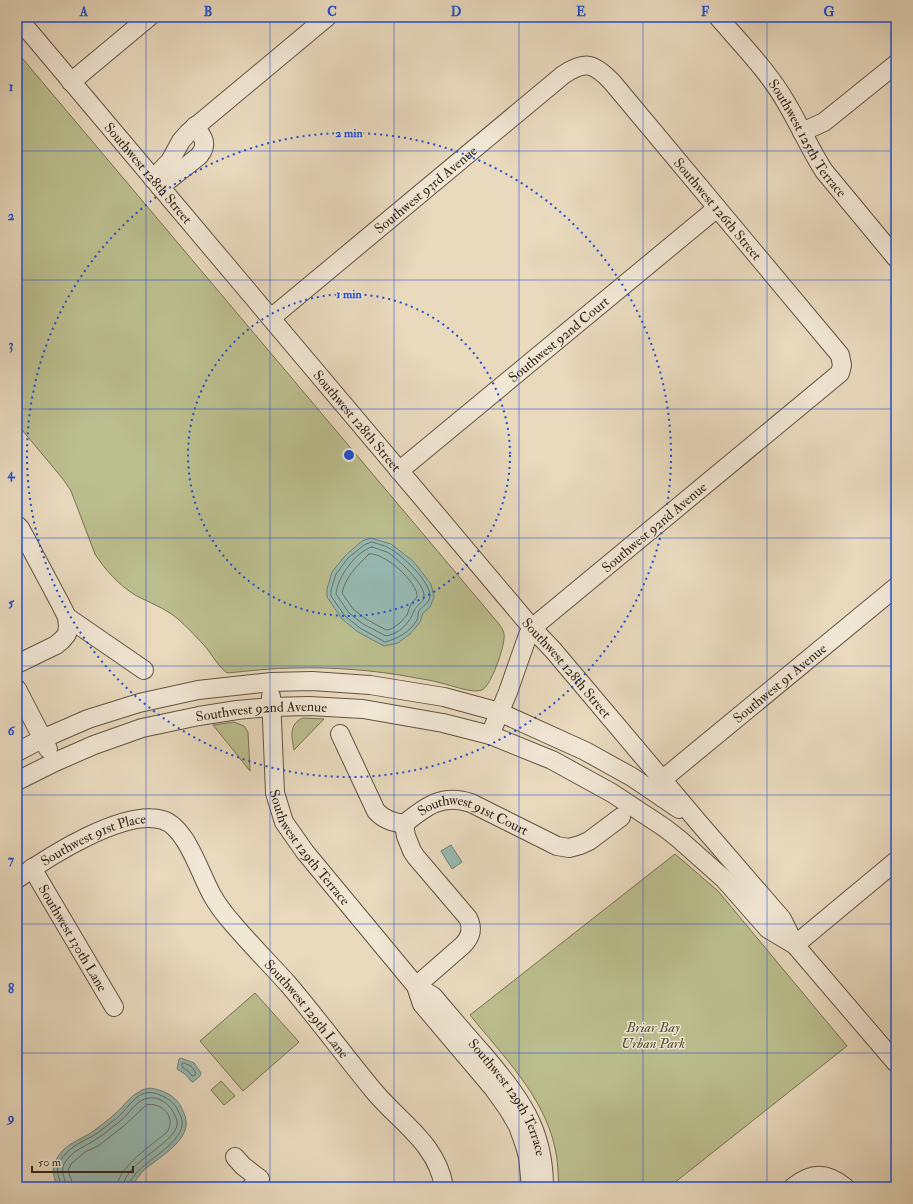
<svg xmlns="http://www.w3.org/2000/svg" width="913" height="1204" font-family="'IM FELL Double Pica',serif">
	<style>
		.green { fill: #bbbe8e; stroke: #787252 }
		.water { fill: #97bab3; stroke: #707f74 }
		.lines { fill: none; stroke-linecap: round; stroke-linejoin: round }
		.shore { stroke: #667064; stroke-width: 1 }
		.minor-casing { stroke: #625340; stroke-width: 20 }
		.minor { stroke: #f1e7d5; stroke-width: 18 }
		.grid { fill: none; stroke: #1d4ed8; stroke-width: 1; stroke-opacity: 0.55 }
		.ring { fill: none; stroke: #1d4ed8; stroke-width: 2; stroke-dasharray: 2 4 }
		.labels { text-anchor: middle; stroke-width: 3; stroke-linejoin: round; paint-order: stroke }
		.street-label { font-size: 14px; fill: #352616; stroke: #f1e7d5 }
		.park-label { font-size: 14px; font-style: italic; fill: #564c34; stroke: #f1e7d5 }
		.centre { fill: #1d4ed8; stroke: #f1e7d5; stroke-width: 2 }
		.ring-label { font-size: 12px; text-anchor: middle; font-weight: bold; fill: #1d4ed8; stroke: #f1e7d5; stroke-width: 3; stroke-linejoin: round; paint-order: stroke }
		.neatline { fill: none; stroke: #1d4ed8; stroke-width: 1.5 }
		.grid-label { font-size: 13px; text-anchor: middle; font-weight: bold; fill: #1d4ed8 }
	</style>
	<rect width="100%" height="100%" fill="#e9dabe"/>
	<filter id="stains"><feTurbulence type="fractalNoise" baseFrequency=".005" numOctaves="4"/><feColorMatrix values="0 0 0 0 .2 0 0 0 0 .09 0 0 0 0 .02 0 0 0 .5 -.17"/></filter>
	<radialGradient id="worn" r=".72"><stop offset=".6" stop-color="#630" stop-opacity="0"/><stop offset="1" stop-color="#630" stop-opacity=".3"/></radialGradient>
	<g class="green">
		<path d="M17,52L499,624C502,628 505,633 504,638C504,648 491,686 482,690C473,694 451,685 441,683C431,680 421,679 411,677C373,670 333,667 294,668C272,668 249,671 227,673C219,667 214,658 208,650C199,639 188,628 178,619C165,608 150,603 135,595C119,585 105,570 95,554L71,491L63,479L17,424Z"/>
		<path d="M303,718L324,719L294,750C292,738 288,724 303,718Z"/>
		<path d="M234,722L244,726L248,732L250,771L213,725Z"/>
		<path d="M675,854L718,891L847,1046L669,1187H559C558,1174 558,1160 555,1148C544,1096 502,1055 470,1015Z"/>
		<path d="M255,993L299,1042L243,1091L200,1041Z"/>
		<path d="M221,1081L235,1096L224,1105L211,1090Z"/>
	</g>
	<g class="water">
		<path d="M371,538L391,544L413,561L431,584L434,597L430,607L423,613L420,622L410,634L398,643L384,646L358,632L342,619L327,597V589L332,572L345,556L362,541Z"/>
		<path d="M451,845L462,862L452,869L441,851Z"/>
		<path d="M181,1058L194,1063L201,1073L200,1076L193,1082L191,1081L185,1074L177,1069L179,1059Z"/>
		<path d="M150,1088C163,1090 177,1096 182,1109C184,1113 186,1117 186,1121C189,1141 157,1159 144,1170C139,1175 135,1182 131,1187H58C54,1179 51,1169 56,1160C62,1147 76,1141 89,1134C98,1128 108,1120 116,1113C124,1106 129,1097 139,1092C142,1089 147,1089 150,1088Z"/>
	</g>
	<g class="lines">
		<g class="shore">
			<path d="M372,542C377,544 384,545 389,548C402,555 430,581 430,596C429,604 422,606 419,611C418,613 418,617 417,620C410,632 397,639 385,642L360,628L345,616L331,596V590L336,574L348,558L364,545Z"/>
			<path d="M372,547C377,549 382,550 387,552C397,558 425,584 424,596C424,603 416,605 414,611C409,624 400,633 386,636L363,624L349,613L336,594C337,578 356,551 372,547Z"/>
			<path d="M369,554C383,551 419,583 417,597L411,604L407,615L400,623L391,629L386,630L366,619L353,609L342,593C346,576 357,566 369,554Z"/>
			<path d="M184,1063L191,1066L196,1073L195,1075L192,1076L188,1071L182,1067V1064Z"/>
			<path d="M61,1187C60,1177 54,1171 60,1161C67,1149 79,1143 91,1137C100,1132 109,1124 118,1117C126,1110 132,1099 142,1094C148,1092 154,1092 160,1095C168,1098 176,1104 179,1113C180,1115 182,1118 182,1121C186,1141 144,1161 134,1176C131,1180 129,1183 128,1187"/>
			<path d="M66,1187C66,1179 60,1172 64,1164C71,1151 84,1147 95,1140C103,1135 111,1128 119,1122C129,1115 136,1099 149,1098C163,1096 174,1109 177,1121C181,1142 124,1161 123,1187"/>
			<path d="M73,1187L72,1182L68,1171L71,1164L85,1152L98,1146L125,1125L146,1105C162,1101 178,1119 166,1133C152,1145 118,1167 117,1187"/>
		</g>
		<g class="minor-casing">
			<g id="minor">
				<path id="s1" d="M17,17L532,628L553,650L699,823L782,919L795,945L896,1063"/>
				<path id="s2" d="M718,17C742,45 769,72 787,104C800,126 810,149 824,171L896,258"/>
				<path d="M71,82L149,17"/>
				<path d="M802,132L824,122L896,64"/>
				<path d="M153,179L170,161L181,141L188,133L327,17"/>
				<path d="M160,187L199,156C209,144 203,137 195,126"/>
				<path id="s3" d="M271,318L563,75C585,60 594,63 612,82L840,355L842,365L840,373L532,628L528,635L508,692L490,735"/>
				<path id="s4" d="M399,471L717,208"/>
				<path d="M17,525L20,528L60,603L67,617L68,626L67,634L62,640L56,645L17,664"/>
				<path d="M67,617L144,670"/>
				<path d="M17,689L48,749"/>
				<path id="s5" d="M271,696L275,793L284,822L305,852L416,986L433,996C449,1015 466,1035 483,1054C519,1097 544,1128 544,1187"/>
				<path d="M340,734L376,811C384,820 393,822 404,824"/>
				<path d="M17,752L42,739L88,719L139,703L198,690L271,682L312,681L370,685L444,697L499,712L585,751L632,777L679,809"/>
				<path id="s6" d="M663,779L896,587"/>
				<path id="s7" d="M17,781L55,762L94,745L142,728L199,716L237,710L271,707L309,706L363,709L443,723L490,735L552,760L612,793L665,828L679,839L724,879L768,929L795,945"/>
				<path id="s8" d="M404,824C425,807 442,793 471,803L557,846L569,848L580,845L589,841L621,817"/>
				<path d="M404,824L406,836L412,851L416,857L468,918C473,928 471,937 463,945L416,986"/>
				<path id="s9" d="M32,868L114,1007"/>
				<path id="s10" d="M17,879C48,857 124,808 163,820C187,828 200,874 212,895C218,906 226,916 234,925C251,945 270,964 288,984C317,1018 344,1055 373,1090C399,1122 437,1143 444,1187"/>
				<path d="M795,945L896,861"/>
				<path d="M416,986L422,1004L493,1088L508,1109L518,1126L525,1146L528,1157L531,1187"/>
				<path d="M235,1157L243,1166L260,1179L251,1187"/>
				<path d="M793,1187C812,1172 826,1172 845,1187"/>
			</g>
		</g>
		<use href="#minor" class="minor"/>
	</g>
	<path class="grid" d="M146,17V1187M270,17V1187M394,17V1187M519,17V1187M643,17V1187M767,17V1187M17,151H896M17,280H896M17,409H896M17,538H896M17,666H896M17,795H896M17,924H896M17,1053H896"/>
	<g class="ring">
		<circle cx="349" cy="455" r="161"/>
		<circle cx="349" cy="455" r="322"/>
	</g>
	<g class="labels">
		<g class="street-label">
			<text dy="5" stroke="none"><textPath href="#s2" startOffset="151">Southwest 125th Terrace</textPath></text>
			<text dy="5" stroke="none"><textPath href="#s1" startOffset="204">Southwest 128th Street</textPath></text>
			<text dy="5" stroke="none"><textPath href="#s3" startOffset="201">Southwest 93rd Avenue</textPath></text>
			<text dy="5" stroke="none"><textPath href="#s3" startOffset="602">Southwest 126th Street</textPath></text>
			<text dy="5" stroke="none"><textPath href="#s4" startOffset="207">Southwest 92nd Court</textPath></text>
			<text dy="5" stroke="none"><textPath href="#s1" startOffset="528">Southwest 128th Street</textPath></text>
			<text transform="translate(654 527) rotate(-40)" y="5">Southwest 92nd Avenue</text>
			<text dy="5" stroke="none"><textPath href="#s1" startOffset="852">Southwest 128th Street</textPath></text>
			<text dy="5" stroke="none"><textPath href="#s6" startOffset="151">Southwest 91 Avenue</textPath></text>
			<text dy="5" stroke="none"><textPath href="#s7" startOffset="257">Southwest 92nd Avenue</textPath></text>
			<text dy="5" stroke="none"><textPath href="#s8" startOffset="78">Southwest 91st Court</textPath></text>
			<text dy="5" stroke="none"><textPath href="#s10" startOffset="87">Southwest 91st Place</textPath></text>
			<text dy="5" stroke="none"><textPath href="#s5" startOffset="162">Southwest 129th Terrace</textPath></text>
			<text dy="5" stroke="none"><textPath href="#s9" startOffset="81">Southwest 130th Lane</textPath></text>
			<text dy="5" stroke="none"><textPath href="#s10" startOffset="401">Southwest 129th Lane</textPath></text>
			<text dy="5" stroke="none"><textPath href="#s5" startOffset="485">Southwest 129th Terrace</textPath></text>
		</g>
		<g class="park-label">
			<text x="653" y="1032">Briar Bay<tspan x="653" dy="16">Urban Park</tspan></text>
		</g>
	</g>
	<circle cx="349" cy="455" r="6" class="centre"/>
	<g class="ring-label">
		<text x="349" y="137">2 min</text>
		<text x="349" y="298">1 min</text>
	</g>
	<rect width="913" height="1204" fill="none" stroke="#e9dabe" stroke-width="44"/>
	<path d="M32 1166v6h101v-6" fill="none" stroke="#352616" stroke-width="2"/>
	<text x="38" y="1166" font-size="12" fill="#352616" stroke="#f1e7d5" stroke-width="3" paint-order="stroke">50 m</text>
	<rect x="22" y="22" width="869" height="1160" class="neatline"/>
	<g class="grid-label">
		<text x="84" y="16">A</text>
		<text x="208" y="16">B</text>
		<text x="332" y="16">C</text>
		<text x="456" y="16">D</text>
		<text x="581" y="16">E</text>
		<text x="705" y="16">F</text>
		<text x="829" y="16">G</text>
		<text x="11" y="91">1</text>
		<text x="11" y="220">2</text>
		<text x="11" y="349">3</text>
		<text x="11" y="478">4</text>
		<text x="11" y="607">5</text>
		<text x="11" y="735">6</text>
		<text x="11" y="864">7</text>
		<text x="11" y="993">8</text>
		<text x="11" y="1122">9</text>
	</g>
	<rect width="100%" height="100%" filter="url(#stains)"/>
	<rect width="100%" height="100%" fill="url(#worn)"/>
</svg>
